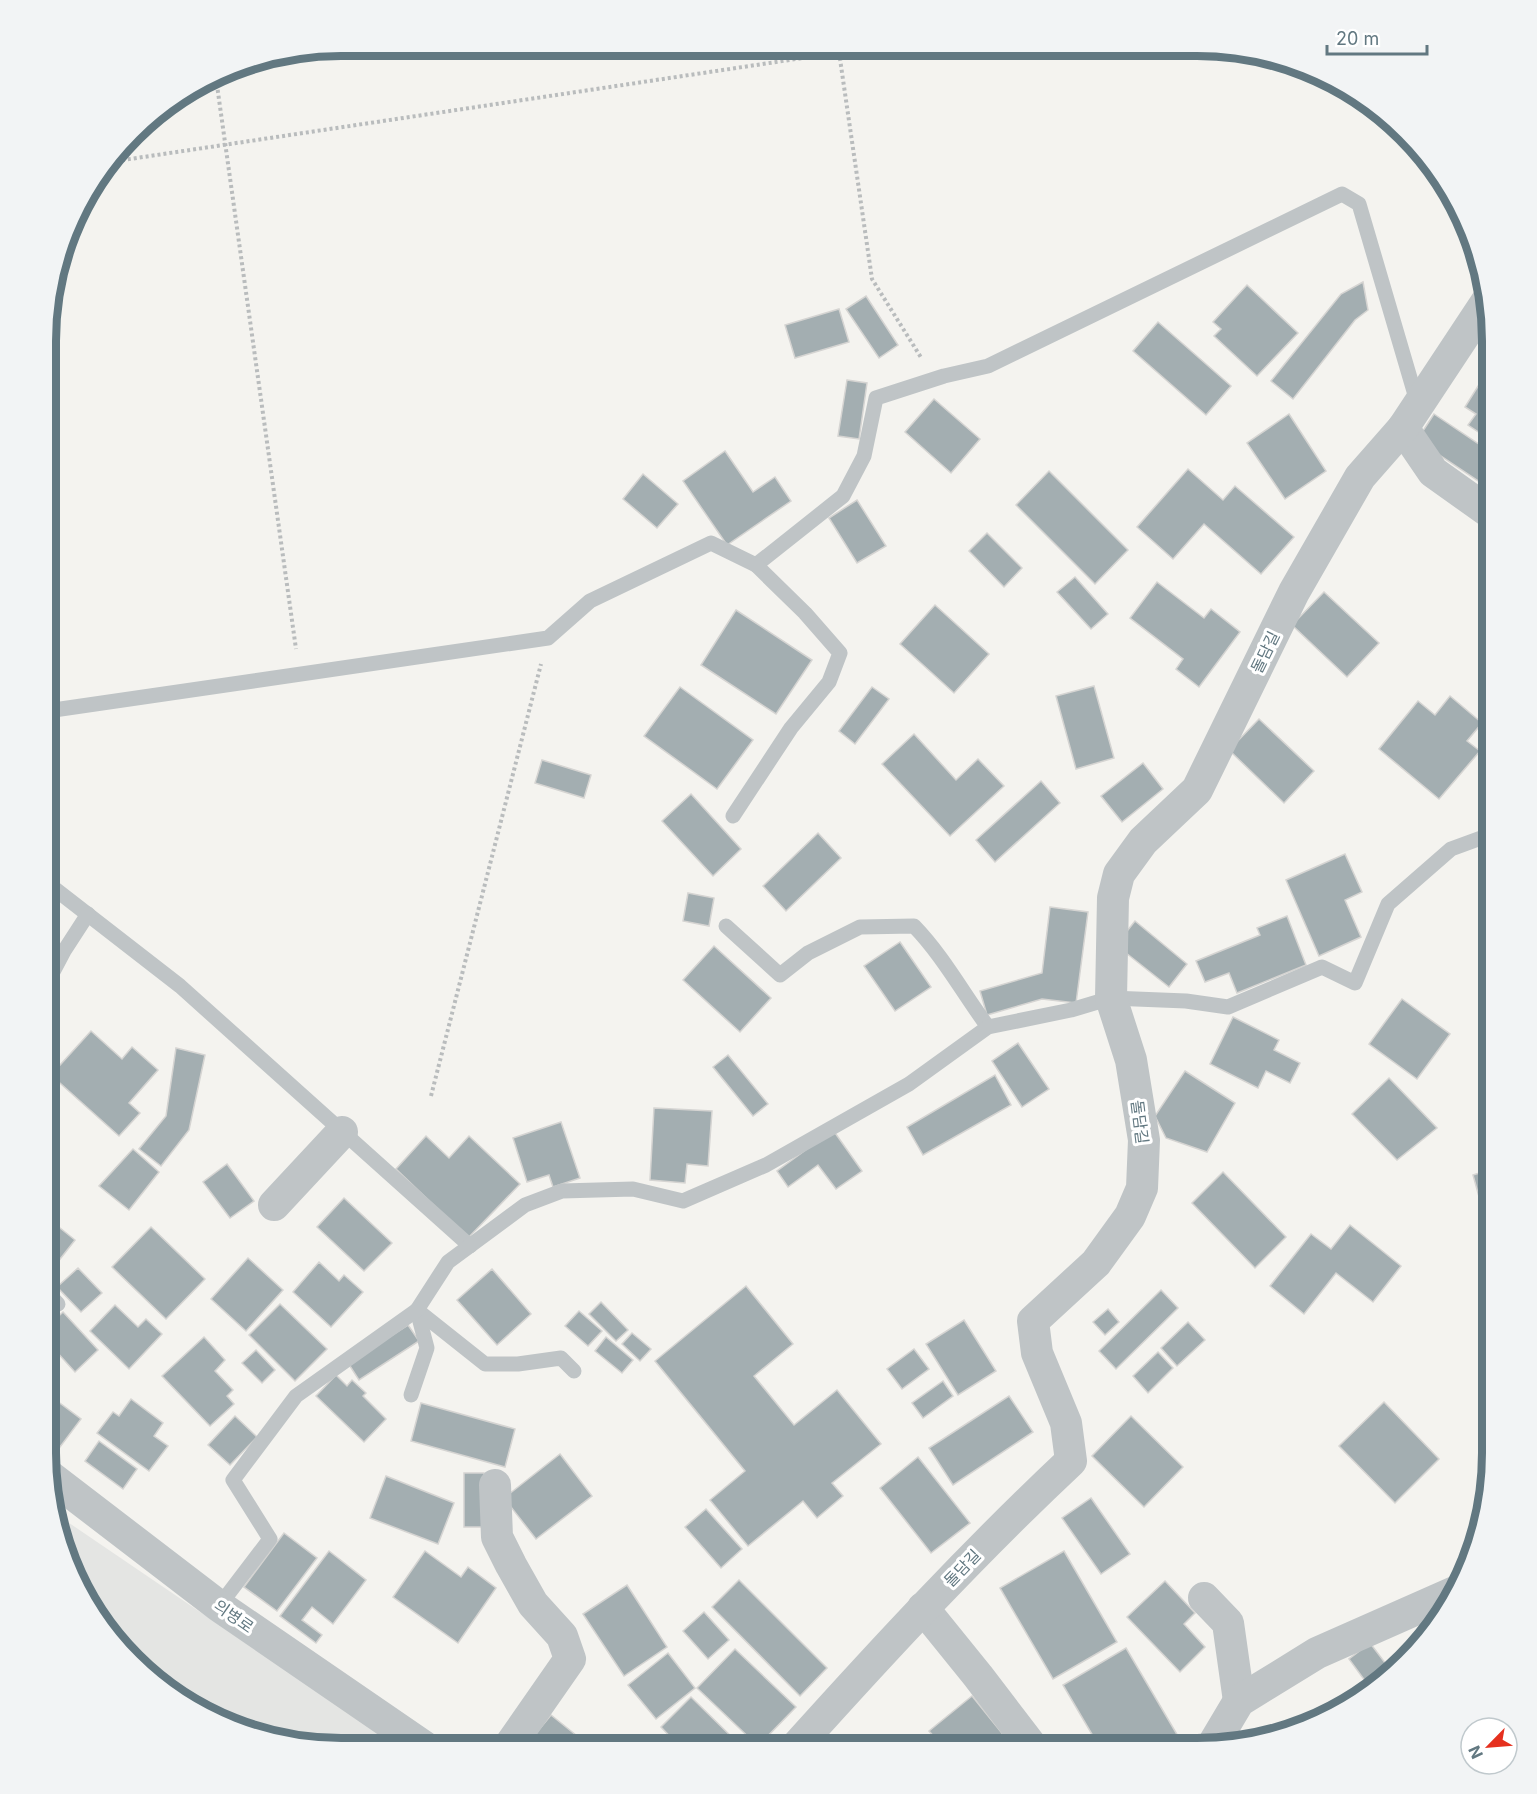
<svg xmlns="http://www.w3.org/2000/svg" width="1537" height="1794" font-family="Inter,'Noto Sans KR',sans-serif">
	<style>
		.built { fill: #e4e5e3 }
		.building { fill: #a3aeb1; stroke: #d5d4d2; stroke-width: 1.5 }
		.lines { fill: none; stroke-linecap: round; stroke-linejoin: round }
		.path { stroke: #b9bcbd; stroke-width: 4; stroke-dasharray: 3 3; stroke-linecap: butt }
		.service { stroke: #bfc4c6; stroke-width: 15 }
		.minor { stroke: #bfc4c6; stroke-width: 32 }
		.labels { text-anchor: middle; stroke-width: 6; stroke-linejoin: round; paint-order: stroke }
		.street-label { font-size: 16px; fill: #627881; stroke: #fff }
		.rim { fill: none; stroke: #627881; stroke-width: 8 }
	</style>
	<rect width="100%" height="100%" fill="#f4f3ef"/>
	<path class="built" d="M53,1512L400,1748H321L246,1733L193,1709L131,1662L85,1601L55,1530Z"/>
	<g class="building">
		<path d="M1363,282L1368,310L1355,320L1293,399L1271,381L1341,294Z"/>
		<path d="M1247,285L1298,333L1257,376L1214,336L1221,329L1213,322Z"/>
		<path d="M866,296L898,345L879,358L846,309Z"/>
		<path d="M839,309L849,342L795,358L785,325Z"/>
		<path d="M1158,322L1231,386L1206,415L1133,351Z"/>
		<path d="M1490,367L1492,368V441L1468,425L1476,414L1465,407Z"/>
		<path d="M847,380L867,383L859,439L838,436Z"/>
		<path d="M934,399L980,439L951,473L905,432Z"/>
		<path d="M1289,414L1326,471L1285,499L1247,443Z"/>
		<path d="M1434,414L1492,453V490L1417,440Z"/>
		<path d="M725,451L753,492L775,477L791,501L727,545L683,481Z"/>
		<path d="M1188,469L1223,500L1235,486L1294,537L1261,574L1204,524L1173,559L1137,527Z"/>
		<path d="M1049,471L1128,550L1095,584L1016,505Z"/>
		<path d="M643,474L678,504L657,528L623,499Z"/>
		<path d="M857,500L886,546L857,563L829,518Z"/>
		<path d="M987,533L1022,568L1004,587L969,551Z"/>
		<path d="M1075,577L1108,614L1091,629L1057,592Z"/>
		<path d="M1157,582L1204,618L1211,609L1240,632L1199,687L1176,669L1183,659L1130,618Z"/>
		<path d="M1324,592L1379,643L1347,677L1292,625Z"/>
		<path d="M935,605L989,654L954,693L900,644Z"/>
		<path d="M736,610L812,660L776,714L701,665Z"/>
		<path d="M1094,686L1114,758L1076,769L1056,696Z"/>
		<path d="M680,687L753,740L717,789L644,736Z"/>
		<path d="M872,687L889,699L855,744L839,731Z"/>
		<path d="M1450,696L1482,723L1467,741L1480,751L1439,799L1379,749L1418,701L1435,715Z"/>
		<path d="M1259,719L1314,771L1284,803L1229,750Z"/>
		<path d="M914,734L956,780L978,759L1004,786L950,836L882,764Z"/>
		<path d="M542,760L591,775L584,798L535,783Z"/>
		<path d="M1143,763L1163,789L1122,822L1101,796Z"/>
		<path d="M1041,781L1060,803L995,862L976,840Z"/>
		<path d="M691,794L741,849L713,876L662,821Z"/>
		<path d="M818,833L841,858L786,911L763,886Z"/>
		<path d="M1345,854L1362,892L1345,900L1361,937L1319,956L1286,880Z"/>
		<path d="M688,893L714,898L709,926L683,921Z"/>
		<path d="M1050,907L1088,912L1076,1003L1042,999L987,1015L980,991L1042,973Z"/>
		<path d="M1287,916L1306,965L1237,993L1229,973L1205,982L1196,961L1260,935L1257,928Z"/>
		<path d="M1135,921L1187,964L1169,987L1116,945Z"/>
		<path d="M900,942L931,987L895,1011L864,966Z"/>
		<path d="M714,946L771,998L740,1032L683,980Z"/>
		<path d="M1402,999L1450,1034L1417,1079L1369,1044Z"/>
		<path d="M1233,1017L1279,1040L1274,1050L1300,1063L1290,1083L1266,1071L1258,1088L1210,1064Z"/>
		<path d="M91,1031L122,1059L132,1047L158,1070L129,1103L140,1113L119,1136L51,1075Z"/>
		<path d="M1018,1043L1049,1089L1022,1107L992,1061Z"/>
		<path d="M176,1048L205,1055L189,1130L161,1166L139,1149L166,1116Z"/>
		<path d="M728,1055L768,1104L753,1116L713,1067Z"/>
		<path d="M1185,1071L1235,1103L1207,1152L1166,1138L1155,1116Z"/>
		<path d="M995,1075L1011,1105L923,1155L907,1127Z"/>
		<path d="M1389,1078L1437,1128L1397,1160L1352,1114Z"/>
		<path d="M654,1108L712,1111L708,1166L687,1164L685,1183L650,1180Z"/>
		<path d="M561,1122L580,1178L553,1187L549,1175L527,1182L513,1138Z"/>
		<path d="M833,1130L862,1171L836,1189L818,1165L788,1187L777,1171Z"/>
		<path d="M426,1136L449,1158L469,1136L520,1184L468,1238L396,1169Z"/>
		<path d="M133,1149L159,1172L129,1210L99,1186Z"/>
		<path d="M227,1164L254,1201L230,1218L203,1182Z"/>
		<path d="M1492,1169L1491,1240L1473,1175Z"/>
		<path d="M1223,1172L1286,1237L1255,1268L1192,1203Z"/>
		<path d="M344,1198L392,1243L364,1271L317,1227Z"/>
		<path d="M46,1203L57,1212L50,1220L75,1240L53,1268L45,1263Z"/>
		<path d="M1350,1225L1401,1266L1373,1302L1336,1273L1304,1314L1270,1286L1311,1234L1331,1249Z"/>
		<path d="M151,1227L205,1279L166,1319L112,1267Z"/>
		<path d="M248,1258L283,1290L246,1331L211,1299Z"/>
		<path d="M319,1262L339,1281L344,1275L363,1292L331,1327L293,1292Z"/>
		<path d="M78,1268L102,1293L81,1312L57,1287Z"/>
		<path d="M492,1269L531,1314L497,1345L457,1300Z"/>
		<path d="M746,1286L793,1344L754,1376L794,1425L837,1390L881,1444L832,1483L843,1496L817,1518L803,1501L748,1546L710,1500L745,1471L655,1361Z"/>
		<path d="M1161,1290L1178,1308L1116,1369L1099,1351Z"/>
		<path d="M601,1302L628,1330L616,1341L589,1314Z"/>
		<path d="M280,1304L327,1349L295,1381L249,1335Z"/>
		<path d="M115,1305L138,1327L146,1319L162,1334L129,1369L90,1331Z"/>
		<path d="M1108,1309L1119,1322L1105,1335L1093,1322Z"/>
		<path d="M579,1311L602,1331L588,1346L565,1326Z"/>
		<path d="M63,1312L98,1350L75,1372L45,1339V1329Z"/>
		<path d="M964,1320L996,1371L958,1395L926,1344Z"/>
		<path d="M1188,1322L1205,1340L1177,1366L1161,1348Z"/>
		<path d="M408,1325L419,1341L359,1380L348,1363Z"/>
		<path d="M632,1333L651,1349L640,1361L622,1344Z"/>
		<path d="M204,1337L225,1360L215,1371L233,1390L227,1396L234,1404L210,1426L162,1376Z"/>
		<path d="M606,1337L633,1360L622,1373L595,1351Z"/>
		<path d="M914,1349L929,1369L902,1389L887,1369Z"/>
		<path d="M256,1350L275,1370L262,1383L242,1363Z"/>
		<path d="M1158,1352L1173,1368L1148,1393L1133,1376Z"/>
		<path d="M336,1375L347,1386L352,1380L366,1393L363,1396L386,1419L364,1442L316,1396Z"/>
		<path d="M943,1381L953,1396L923,1418L912,1403Z"/>
		<path d="M45,1392L81,1419L57,1451L45,1442Z"/>
		<path d="M1009,1396L1033,1432L953,1485L929,1448Z"/>
		<path d="M131,1399L163,1423L154,1436L168,1446L149,1471L97,1433L113,1412L119,1416Z"/>
		<path d="M1384,1402L1439,1459L1395,1503L1339,1446Z"/>
		<path d="M421,1403L515,1429L505,1467L411,1441Z"/>
		<path d="M235,1416L257,1437L230,1465L208,1445Z"/>
		<path d="M1131,1416L1183,1467L1144,1507L1092,1456Z"/>
		<path d="M99,1441L137,1469L123,1489L85,1461Z"/>
		<path d="M560,1454L592,1496L536,1539L504,1498Z"/>
		<path d="M918,1457L970,1523L931,1553L880,1488Z"/>
		<path d="M464,1473H484L485,1527H464Z"/>
		<path d="M386,1476L454,1503L438,1544L370,1518Z"/>
		<path d="M1091,1498L1130,1554L1101,1574L1062,1518Z"/>
		<path d="M706,1509L742,1549L721,1568L685,1527Z"/>
		<path d="M284,1533L317,1558L277,1611L244,1587Z"/>
		<path d="M329,1551L366,1580L333,1624L312,1607L302,1620L322,1635L316,1643L280,1616Z"/>
		<path d="M425,1551L461,1577L468,1567L496,1588L458,1643L393,1597Z"/>
		<path d="M1064,1551L1117,1642L1053,1679L1000,1588Z"/>
		<path d="M739,1580L827,1668L800,1696L712,1607Z"/>
		<path d="M1165,1581L1195,1613L1184,1624L1205,1647L1180,1672L1127,1617Z"/>
		<path d="M627,1585L667,1647L624,1676L583,1614Z"/>
		<path d="M704,1612L729,1640L708,1659L683,1631Z"/>
		<path d="M1370,1643L1392,1672L1371,1689L1349,1659Z"/>
		<path d="M1126,1648L1185,1748H1100L1063,1685Z"/>
		<path d="M735,1649L796,1707L758,1746L697,1688Z"/>
		<path d="M668,1653L695,1688L656,1719L628,1685Z"/>
		<path d="M972,1696L1014,1748H944L929,1731Z"/>
		<path d="M691,1697L743,1748H681L661,1727Z"/>
		<path d="M551,1715L592,1748H524Z"/>
	</g>
	<g class="lines">
		<g class="path">
			<path d="M839,52L872,279L922,359"/>
			<path d="M216,78L296,649"/>
			<path d="M110,162L876,47"/>
			<path d="M431,1096L541,664"/>
		</g>
		<g class="service">
			<path d="M47,711L548,638L590,601L711,543L756,565L843,496L864,456L876,398L944,376L988,366L1342,194L1359,204L1418,405"/>
			<path d="M733,816L791,728L829,682L840,653L805,613L756,565"/>
			<path d="M46,882L180,986L470,1246"/>
			<path d="M726,926L780,975L808,953L860,927L914,926C943,956 963,993 988,1027"/>
			<path d="M46,985L64,951L88,914"/>
			<path d="M45,1290L58,1304"/>
			<path d="M417,1310L485,1364H518L561,1358L574,1371"/>
			<path d="M411,1395L427,1348L417,1310"/>
			<path d="M219,1606L270,1539L233,1480L296,1396L417,1310L448,1262L525,1205L562,1191L633,1189L683,1201L766,1165L909,1084L988,1027L1071,1010L1111,998L1186,1001L1228,1007L1322,967L1355,983L1388,904L1451,849L1492,834"/>
		</g>
		<g class="minor">
			<path d="M1403,428L1433,472L1492,514"/>
			<path d="M274,1205L342,1132"/>
			<path d="M48,1475L219,1606L426,1748"/>
			<path d="M495,1485L497,1537L511,1565L533,1604L562,1636L570,1659L508,1748"/>
			<path d="M1204,1598L1228,1623L1239,1701"/>
			<path d="M923,1608L978,1676L1033,1748"/>
			<path d="M795,1748C884,1649 974,1552 1071,1461L1066,1423L1037,1353L1033,1321L1096,1263L1130,1216L1142,1188L1144,1140L1131,1060L1111,998L1113,898L1119,874L1143,841L1197,790L1294,592L1360,477L1403,428L1487,301"/>
			<path d="M1211,1748L1239,1701L1317,1653L1455,1592"/>
		</g>
	</g>
	<g class="labels">
		<g class="street-label">
			<text transform="translate(1265 652) rotate(-64)" y="6">돌담길</text>
			<text transform="translate(1140 1122) rotate(83)" y="6">돌담길</text>
			<text transform="translate(962 1568) rotate(-46)" y="6">돌담길</text>
			<text transform="translate(234 1616) rotate(35)" y="6">의병로</text>
		</g>
	</g>
	<path d="M0 0H1537V1794H0ZM341 56H1197A285 285 0 0 1 1482 341V1453A285 285 0 0 1 1197 1738H341A285 285 0 0 1 56 1453V341A285 285 0 0 1 341 56Z" fill="#f2f4f5" fill-rule="evenodd"/>
	<path class="rim" d="M341 56H1197A285 285 0 0 1 1482 341V1453A285 285 0 0 1 1197 1738H341A285 285 0 0 1 56 1453V341A285 285 0 0 1 341 56Z"/>
	<g transform="translate(1489 1746) rotate(245)"><circle r="28" fill="#ffffff" stroke="#c0c9cd" stroke-width="1.5"/>
	<path d="M0-4.5L10 22L0 15L-10 22Z" fill="#e5301e"/>
	<text y="-9" font-size="16" font-weight="bold" text-anchor="middle" fill="#627881">N</text>
	</g>
	<path d="M1327 45v9h100v-9" fill="none" stroke="#627881" stroke-width="3"/>
	<text x="1336" y="45" font-size="18" fill="#627881" stroke="#ffffff" stroke-width="4.5" paint-order="stroke">20 m</text>
</svg>
